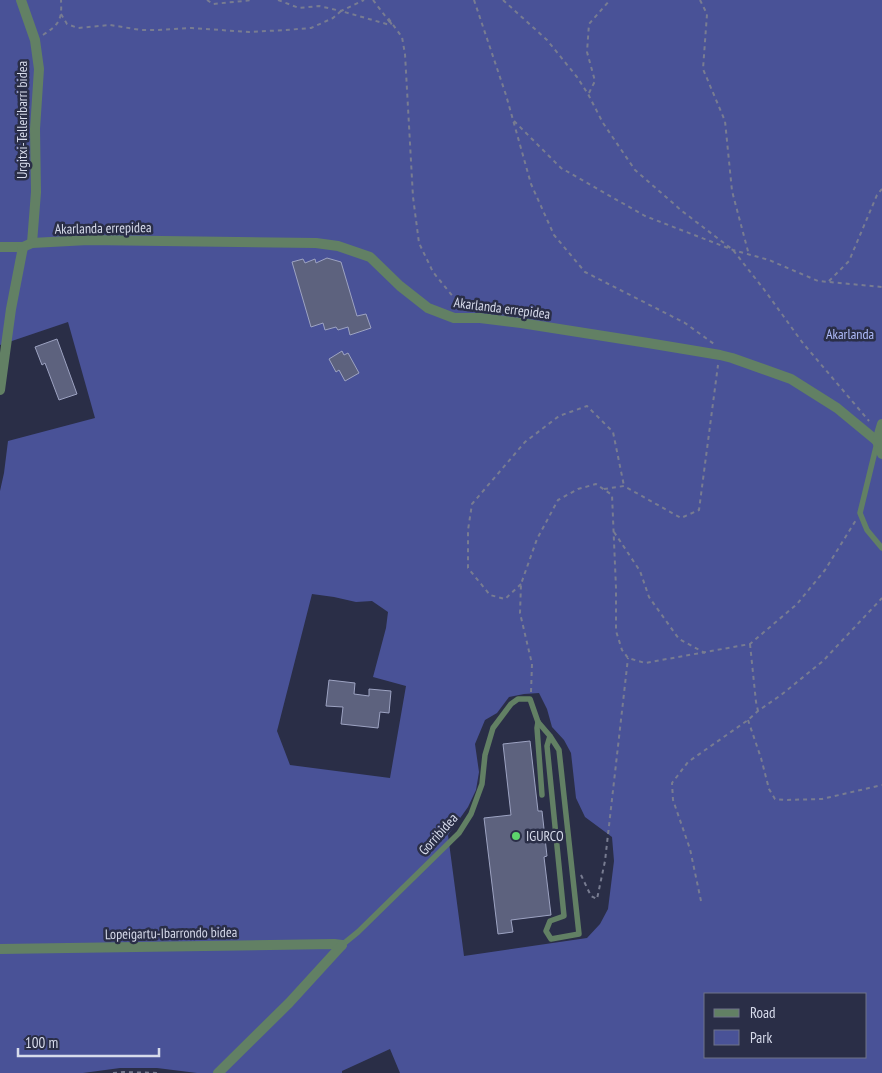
<svg xmlns="http://www.w3.org/2000/svg" width="882" height="1073" font-family="'PT Sans Narrow',sans-serif">
	<style>
		.green { fill: #495297; fill-rule: evenodd }
		.building { fill: #5d627e; stroke: #9da3c2 }
		.lines { fill: none; stroke-linecap: round; stroke-linejoin: round }
		.path { stroke: #787c91; stroke-width: 2; stroke-dasharray: 4 4; stroke-linecap: butt }
		.service { stroke: #628064; stroke-width: 5.5 }
		.minor { stroke: #628064; stroke-width: 10 }
		.poi-dot { fill: #5dd56c; stroke: #2a2e47; stroke-width: 2 }
		.labels { text-anchor: middle; stroke-width: 5; stroke-linejoin: round; paint-order: stroke }
		.street-label { font-size: 14px; fill: #d7dbeb; stroke: #2a2e47 }
		.park-label { font-size: 14px; fill: #b1bdfc; stroke: #2a2e47 }
		.poi-label { font-size: 14px; fill: #d7dbeb; stroke: #2a2e47; text-anchor: start }
	</style>
	<rect width="100%" height="100%" fill="#2a2e47"/>
	<path class="green" d="M0,0H882V1073H400L390,1049L342,1071V1073H197L157,1068H120L83,1073H0V491L4,473L8,441L95,418L68,322L0,345ZM312,594L334,597L356,602L372,601L388,612L386,628L373,677L406,686L390,778L290,765L277,731ZM539,693L547,709L552,727L564,740L571,753L576,798L585,817L612,837L614,861L608,909L600,924L587,938L464,956L448,835L468,807L476,790L479,772L475,744L485,720L497,713L509,697L524,694ZM706,994H866V1057H706Z"/>
	<g class="building">
		<path d="M327,258L341,262L357,316L366,314L371,328L350,335L348,327L338,330L336,327L325,330L323,323L311,327L292,262L303,259L305,263L315,259L316,263Z"/>
		<path d="M57,339L77,394L59,400L45,363L42,365L35,347Z"/>
		<path d="M342,351L344,355L348,353L359,373L345,381L339,370L336,372L329,359Z"/>
		<path d="M329,680L355,683L354,694L369,696V689L391,691L389,713L380,712L378,728L341,724L343,707L326,706Z"/>
		<path d="M530,741L538,811H542L547,856L544,857L551,915L511,920L513,932L498,934L484,818L511,815L503,744Z"/>
	</g>
	<g class="lines">
		<g class="path">
			<path d="M207,0L213,4L253,0"/>
			<path d="M278,0L299,8L319,6L341,11L364,0"/>
			<path d="M373,0L392,25L388,18L402,37L405,54L413,197L419,243L433,272L459,304L465,308"/>
			<path d="M474,0L506,95L531,184L554,235L585,272L685,323L714,344"/>
			<path d="M503,0L547,40L577,77L588,94L603,123L635,170L682,211L733,250L766,292L802,342L869,421"/>
			<path d="M700,0L707,14L703,69L725,121L732,191L749,255"/>
			<path d="M61,14L67,24L78,28L110,25L141,30H156L192,28L249,32L286,30L311,28L333,18L341,11L390,25"/>
			<path d="M43,35C60,24 62,19 61,0"/>
			<path d="M589,93L595,81L587,52L589,24L610,0"/>
			<path d="M514,121L561,168L645,216L733,250L769,260L818,281L882,287"/>
			<path d="M829,281L849,261L877,195L882,189"/>
			<path d="M604,489L624,486L681,518L699,510L718,365"/>
			<path d="M614,532L640,571L649,597L679,639L705,653"/>
			<path d="M521,584L505,599L490,595L468,568V530L472,504L525,442L559,416L587,406L613,432L624,486"/>
			<path d="M750,644L756,702L758,711"/>
			<path d="M531,692L532,664L520,613L521,584L537,539L558,500L578,489L596,484L612,495L616,588V631L622,650L628,658L645,663L750,644L797,604L825,570L856,520"/>
			<path d="M748,720L761,758L769,789L775,799L785,800L822,799L882,785"/>
			<path d="M581,875L591,896L597,899L605,861L628,658"/>
			<path d="M701,901L690,849L673,800L672,783L688,762L748,720L758,711L781,695L823,661L882,598"/>
			<path d="M113,1073L124,1072L158,1073"/>
		</g>
		<g class="service">
			<path d="M877,443L860,513L867,530L882,548"/>
			<path d="M538,722L537,728L542,795"/>
			<path d="M342,945L358,932L459,833L471,814L482,784L485,755L493,728L511,704L518,699H530L538,722L550,736L559,750L579,934L551,939L546,931L550,921L564,916L547,746L550,736"/>
		</g>
		<g class="minor">
			<path d="M21,0L35,40L39,69L35,129L36,192L32,243"/>
			<path d="M0,247H23L32,243L88,240L316,243L338,246L370,257L400,286L428,308L454,318H480L521,323L648,343L720,355L732,358L791,379L837,408L877,441L882,454"/>
			<path d="M0,390L11,309L23,247"/>
			<path d="M881,443L877,441L882,424"/>
			<path d="M0,949L334,944L342,945"/>
			<path d="M218,1073L289,1003L342,945"/>
		</g>
	</g>
	<circle class="poi-dot" cx="516" cy="836" r="5"/>
	<g class="labels">
		<g class="street-label">
			<text transform="translate(22 120) rotate(-90)" y="5">Urgitxi-Telleribarri bidea</text>
			<text transform="translate(103 228) rotate(-1)" y="5">Akarlanda errepidea</text>
			<text transform="translate(502 308) rotate(7)" y="5">Akarlanda errepidea</text>
			<text transform="translate(438 834) rotate(-48)" y="5">Gorribidea</text>
			<text transform="translate(171 933) rotate(-1)" y="5">Lopeigartu-Ibarrondo bidea</text>
		</g>
		<g class="park-label">
			<text x="850" y="339">Akarlanda</text>
		</g>
		<g class="poi-label">
			<text x="526" y="841">IGURCO</text>
		</g>
	</g>
	<rect x="704" y="993" width="162" height="65" fill="#2a2e47" stroke="#6f7389"/>
	<rect x="714" y="1009" width="25" height="8" fill="#628064" stroke="#6f7389"/>
	<text x="750" y="1018" font-size="15" fill="#d7dbeb">Road</text>
	<rect x="714" y="1030" width="25" height="15" fill="#495297" stroke="#6f7389"/>
	<text x="750" y="1043" font-size="15" fill="#d7dbeb">Park</text>
	<path d="M18 1048v8h141v-8" fill="none" stroke="#d7dbeb" stroke-width="2.5"/>
	<text x="25" y="1048" font-size="15" fill="#d7dbeb" stroke="#2a2e47" stroke-width="4" paint-order="stroke">100 m</text>
</svg>
